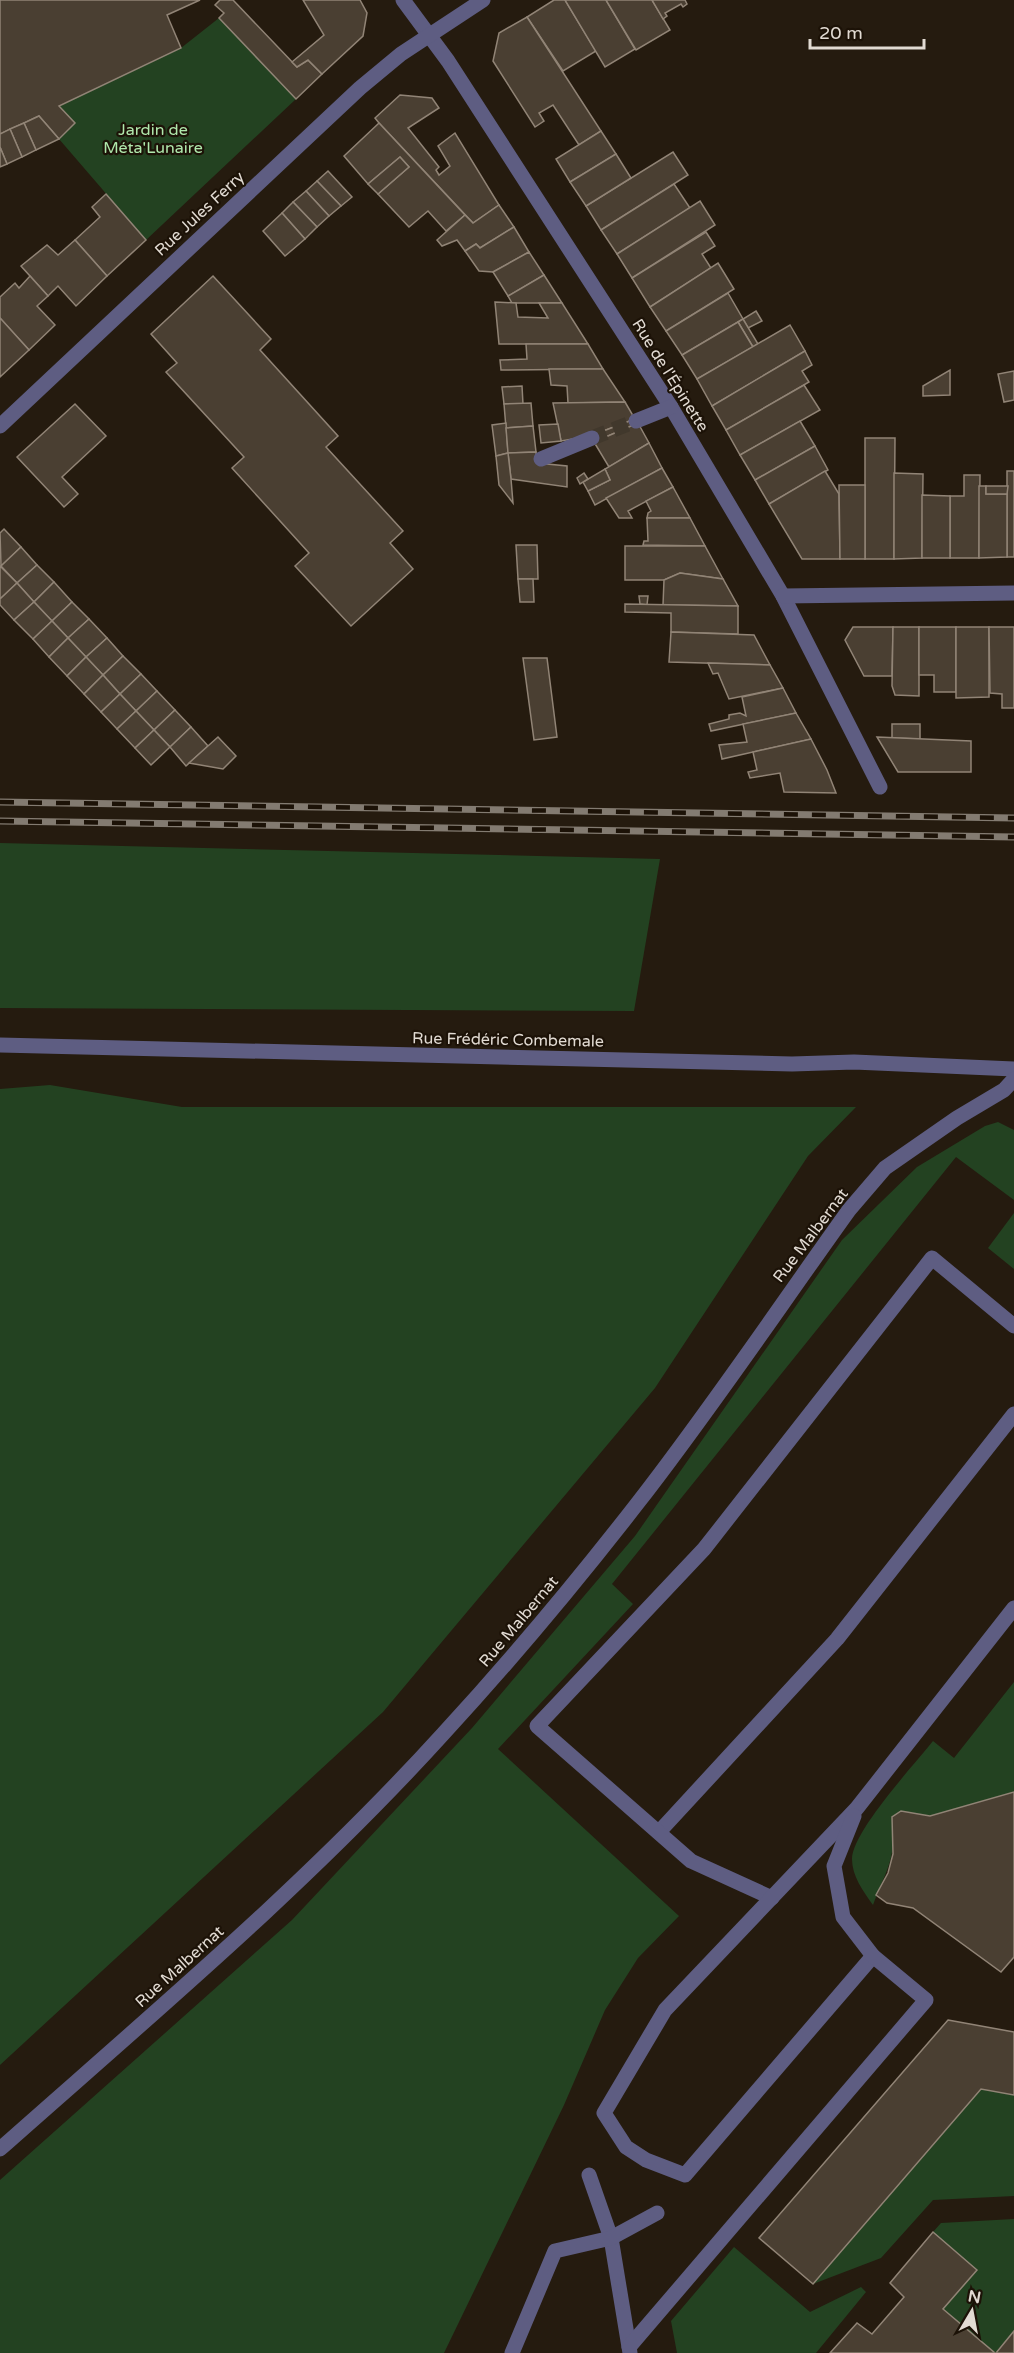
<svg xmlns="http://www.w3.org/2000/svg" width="1014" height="2353" font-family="'Varela Round',sans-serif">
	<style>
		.green { fill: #234221 }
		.building { fill: #4a3f32; stroke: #918476; stroke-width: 1.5 }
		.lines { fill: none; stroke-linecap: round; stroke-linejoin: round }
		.minor-tunnel { stroke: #41382c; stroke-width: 15; stroke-dasharray: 15 8; stroke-linecap: butt }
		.minor { stroke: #5e5d82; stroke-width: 15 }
		.rail-casing { stroke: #837b71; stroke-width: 7 }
		.rail { stroke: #1c1207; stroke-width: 4.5; stroke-dasharray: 14; stroke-linecap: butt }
		.labels { text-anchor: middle; stroke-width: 4.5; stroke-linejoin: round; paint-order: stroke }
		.park-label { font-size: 16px; fill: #b0e8ac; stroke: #1c1207 }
		.street-label { font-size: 16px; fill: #e2dbd3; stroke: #1c1207 }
	</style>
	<rect width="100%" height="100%" fill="#251b0f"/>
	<g class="green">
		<path d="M219,18L296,99L146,240L59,139L75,123L59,106L181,48Z"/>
		<path d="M0,843L660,859L634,1011L0,1008Z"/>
		<path d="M50,1085L182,1107H856L808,1156L655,1388L383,1712L0,2065V1089Z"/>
		<path d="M998,1122L1014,1130V1200L956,1157L612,1584L633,1604L498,1749L679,1916L638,1958L605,2010L564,2105L444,2353H0V2180L292,1920L472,1728L635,1536L842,1240L917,1167L985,1126Z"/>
		<path d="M1014,1213V1269L988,1248Z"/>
		<path d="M1014,1682V1792L930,1816L901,1811L892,1817C897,1858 887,1868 873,1905C863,1891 852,1876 852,1859C852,1832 914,1765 933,1741L954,1758Z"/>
		<path d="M981,2089L1014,2095V2196L933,2200L881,2258L813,2284Z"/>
		<path d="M1014,2219V2331L995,2353L943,2309L977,2270L933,2232L941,2223Z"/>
		<path d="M734,2247L810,2312L861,2287L866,2292L816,2353H677L671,2321Z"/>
	</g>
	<g class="building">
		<path d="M0,0H200L167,15L181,48L59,106L75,123L59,139L39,116L0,134Z"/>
		<path d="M220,0H233L297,67L308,60L322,74L296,99L219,18L224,13L215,5Z"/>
		<path d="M303,0H360L367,13L363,36L322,74L308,60L297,67L292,62L324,35Z"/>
		<path d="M554,0H565L596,51L563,71L527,17Z"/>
		<path d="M565,0H606L635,49L605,67Z"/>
		<path d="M606,0H652L670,30L636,50Z"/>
		<path d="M652,0H685L687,4L683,7L681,4L665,13L667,16L663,19Z"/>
		<path d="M527,17L601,131L579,145L553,105L539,113L544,121L535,127L493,61L499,33Z"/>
		<path d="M400,95L432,98L439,108L408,128L439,167L436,170L439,175L450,166L438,146L455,133L499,205L473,223L379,123L375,118Z"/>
		<path d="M39,116L59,139L36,150L24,123Z"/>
		<path d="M24,123L36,150L22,157L10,129Z"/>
		<path d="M379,123L465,215L446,231L428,211L409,227L378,194L409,167L400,157L368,184L344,156Z"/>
		<path d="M10,129L22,157L7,164L0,147V134Z"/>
		<path d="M601,131L616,154L570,182L556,159Z"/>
		<path d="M0,147L7,164L0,167Z"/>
		<path d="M673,152L688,175L601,230L586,206Z"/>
		<path d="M616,154L631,178L586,206L570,182Z"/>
		<path d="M400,157L409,167L378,194L368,184Z"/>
		<path d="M328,171L352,197L341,206L317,181Z"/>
		<path d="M317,181L341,206L329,216L306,191Z"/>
		<path d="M674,184L690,208L617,254L601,230Z"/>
		<path d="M306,191L329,216L317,227L293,202Z"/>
		<path d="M106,194L146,240L107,276L75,240L100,217L92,207Z"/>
		<path d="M700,201L715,225L632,278L617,254Z"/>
		<path d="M293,202L317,227L305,239L282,213Z"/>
		<path d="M499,205L514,227L480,248L476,244L465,251L457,240L442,246L437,240L465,215L473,223Z"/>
		<path d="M282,213L305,239L285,256L263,231Z"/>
		<path d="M514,227L529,252L493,272L479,271L465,251L476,244L480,248Z"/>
		<path d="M706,232L715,246L702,254L711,268L650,307L632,278Z"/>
		<path d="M75,240L107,276L76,306L58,286L48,296L21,266L47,245L58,255Z"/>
		<path d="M529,252L544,275L508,296L493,272Z"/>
		<path d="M718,263L734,289L666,331L650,307Z"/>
		<path d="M544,275L562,303H512L508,296Z"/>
		<path d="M30,276L48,296L37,306L55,325L29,350L0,318V297L15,283L19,288Z"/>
		<path d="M213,276L271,339L260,350L338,436L326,447L403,531L390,543L413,569L351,626L295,566L309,553L232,468L244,457L166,372L177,363L151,334Z"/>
		<path d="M728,293L743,319L682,355L666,331Z"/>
		<path d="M495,302L516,303L518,317L548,318L539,303H562L588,344H499Z"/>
		<path d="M756,311L762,321L748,328L743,319Z"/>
		<path d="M0,318L29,350L0,377Z"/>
		<path d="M743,319L758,344L753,347L738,322Z"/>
		<path d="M738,322L753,347L697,379L682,355Z"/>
		<path d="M790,325L805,351L712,406L697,379Z"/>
		<path d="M526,344H588L603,369L501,370L500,360L527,359Z"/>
		<path d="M805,351L812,365L802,371L809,382L726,430L712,406Z"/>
		<path d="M549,369H603L625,402L568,403L567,386L551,385Z"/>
		<path d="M950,370V395L923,396V386Z"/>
		<path d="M1014,371V400L1004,402L998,374Z"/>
		<path d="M804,385L820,410L740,455L726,430Z"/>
		<path d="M522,386L523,404H504L502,387Z"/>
		<path d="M625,402L635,419L590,436L561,441L553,403Z"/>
		<path d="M531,403L533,426L506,428L504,404Z"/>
		<path d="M75,404L106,436L62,477L78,494L64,507L17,457Z"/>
		<path d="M635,419L638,423L594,442L590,436Z"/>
		<path d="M800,421L815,446L755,480L740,455Z"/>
		<path d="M506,423L508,453L496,456L492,425Z"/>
		<path d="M638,423L649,443L609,467L594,442Z"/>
		<path d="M558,424L561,441L541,443L539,425Z"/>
		<path d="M533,426L536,452L508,453L506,428Z"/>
		<path d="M865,438H895L894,559H865Z"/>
		<path d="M649,443L662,468L595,505L588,491L610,480L605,469Z"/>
		<path d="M815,446L828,470L769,504L755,480Z"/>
		<path d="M536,452L537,463L567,466V487L511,479L508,453Z"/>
		<path d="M508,453L511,479L513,503L499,485L496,456Z"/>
		<path d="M662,468L673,487L628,511L632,518H619L606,498Z"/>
		<path d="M605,469L610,480L588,491L583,482Z"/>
		<path d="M825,471L839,494L840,559H802L769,504Z"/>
		<rect x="1007" y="471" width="7" height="86"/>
		<path d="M584,473L588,479L580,484L577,478Z"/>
		<path d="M894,473L923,474L922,558L894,559Z"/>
		<path d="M964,475H980L979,558H950V496H964Z"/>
		<path d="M839,485H865V559H840Z"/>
		<path d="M979,486H986V494H1007V557L979,558Z"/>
		<path d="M986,486H1008L1007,494H986Z"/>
		<path d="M673,487L690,518H647L648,513L651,511L646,501Z"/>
		<path d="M922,495L950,496V558H922Z"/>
		<path d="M647,518H690L705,546L643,545L644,541H648Z"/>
		<path d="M4,529L21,547L1,566L0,533Z"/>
		<path d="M516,545H537L538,579H518Z"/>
		<path d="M625,546H705L723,579L680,573L664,580H625Z"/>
		<path d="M21,547L37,565L17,583L1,566Z"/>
		<path d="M37,565L54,582L34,602L17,583Z"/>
		<path d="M0,566L17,583L0,599Z"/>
		<path d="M680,573L723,579L738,606L663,605L664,580Z"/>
		<path d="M518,579H533L534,602H520Z"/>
		<path d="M54,582L72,602L52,621L34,602Z"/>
		<path d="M17,583L34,602L14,620L0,605V599Z"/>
		<path d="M639,596H648L647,605L640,604Z"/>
		<path d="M34,602L52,621L33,639L14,620Z"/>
		<path d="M72,602L89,619L68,638L52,621Z"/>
		<path d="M625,604L738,606V634L671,632V613L625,612Z"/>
		<path d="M89,619L107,638L86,657L68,638Z"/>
		<path d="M52,621L68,638L49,657L33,639Z"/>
		<path d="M853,627H893L892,676H864L845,640Z"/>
		<path d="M893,627H919V696L895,695L892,686Z"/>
		<path d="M919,627H956V692H934V675H919Z"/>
		<path d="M956,627H989V697L956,698Z"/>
		<path d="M989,627H1014V708H1002V694L990,693Z"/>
		<path d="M671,632L754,635L770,665L669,662Z"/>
		<path d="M68,638L86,657L67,676L49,657Z"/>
		<path d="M107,638L123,656L103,675L86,657Z"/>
		<path d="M123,656L141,674L120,694L103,675Z"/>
		<path d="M86,657L103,675L84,694L67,676Z"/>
		<path d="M523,658H547L557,737L534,740Z"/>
		<path d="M708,663L770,665L783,688L729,699L718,673L713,674Z"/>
		<path d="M141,674L157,691L136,711L120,694Z"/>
		<path d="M103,675L120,694L101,712L84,694Z"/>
		<path d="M783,688L796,713L711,731L709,724L729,719V715L740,713L746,716L742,697Z"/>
		<path d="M157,691L175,710L154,730L136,711Z"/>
		<path d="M120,694L136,711L117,729L101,712Z"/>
		<path d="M175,710L191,727L170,747L154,730Z"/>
		<path d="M136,711L154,730L135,748L117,729Z"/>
		<path d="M796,713L811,739L722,759L719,745L747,742L743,724Z"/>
		<path d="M892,724H920V739L892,738Z"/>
		<path d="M191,727L208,746L186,766L170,747Z"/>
		<path d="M154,730L170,747L151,765L135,748Z"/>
		<path d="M218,737L236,756L223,769L189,763Z"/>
		<path d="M877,737L971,741V772H898Z"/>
		<path d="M811,739L827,770L836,793L784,792L780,773L750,778L748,772L757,770L753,752Z"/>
		<path d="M1014,1792V1957L1001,1972L913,1908L887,1903L876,1895L888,1873L893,1854L892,1817L901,1811L930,1816Z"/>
		<path d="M948,2020L1014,2032V2095L981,2089L813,2284L759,2238Z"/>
		<path d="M933,2232L977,2270L943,2309L995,2353H830L857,2323L872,2334L904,2297L890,2283Z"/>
		<path d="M1014,2331V2353H996Z"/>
	</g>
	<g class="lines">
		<path class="minor-tunnel" d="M592,438L636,421"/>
		<g class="minor">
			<path d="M403,0L448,61L671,407L783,596L880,787"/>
			<path d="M636,421L671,407"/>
			<path d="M0,426L360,88L401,54L483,0"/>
			<path d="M541,459L592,438"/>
			<path d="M783,596L1014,593"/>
			<path d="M0,1045L792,1064L854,1062L1014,1069"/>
			<path d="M659,1832L837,1639L1014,1414"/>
			<path d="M772,1898L691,1861L537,1726L704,1549L932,1258L1014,1326"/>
			<path d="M873,1956L685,2175L646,2160L626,2147L604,2113L665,2010L857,1808L1014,1608"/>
			<path d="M0,2149C151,2015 307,1884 443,1734C512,1659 578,1580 640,1500C713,1406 780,1306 849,1210L885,1168L957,1118L1004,1090L1014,1079"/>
			<path d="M589,2175L611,2238L630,2353"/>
			<path d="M629,2347L926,2000L873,1956L843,1917L834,1866L854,1816"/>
			<path d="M512,2353L555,2251L611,2238L657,2213"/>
		</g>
		<g class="rail-casing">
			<g id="rail">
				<path d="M0,802L1014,818"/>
				<path d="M0,821L1014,837"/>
			</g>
		</g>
		<use href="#rail" class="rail"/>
	</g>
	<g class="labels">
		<g class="park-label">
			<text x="153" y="135">Jardin de<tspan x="153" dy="18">Méta'Lunaire</tspan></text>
		</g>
		<g class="street-label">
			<text transform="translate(199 213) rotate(-43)" y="6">Rue Jules Ferry</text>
			<text transform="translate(671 375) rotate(58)" y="6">Rue de l'Épinette</text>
			<text transform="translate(508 1039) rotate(1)" y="6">Rue Frédéric Combemale</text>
			<text transform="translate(810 1235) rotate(-53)" y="6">Rue Malbernat</text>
			<text transform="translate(518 1621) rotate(-50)" y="6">Rue Malbernat</text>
			<text transform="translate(179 1966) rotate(-42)" y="6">Rue Malbernat</text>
		</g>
	</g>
	<g transform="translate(972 2311) rotate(10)" stroke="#1c1207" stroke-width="4.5" paint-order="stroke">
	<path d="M0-4.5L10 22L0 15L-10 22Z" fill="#e2dbd3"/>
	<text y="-9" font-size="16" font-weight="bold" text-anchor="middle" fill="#e2dbd3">N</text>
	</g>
	<path d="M810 39v9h114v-9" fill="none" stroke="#e2dbd3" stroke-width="3"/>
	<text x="819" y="39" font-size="18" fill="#e2dbd3" stroke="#1c1207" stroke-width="4.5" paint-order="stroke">20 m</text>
</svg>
